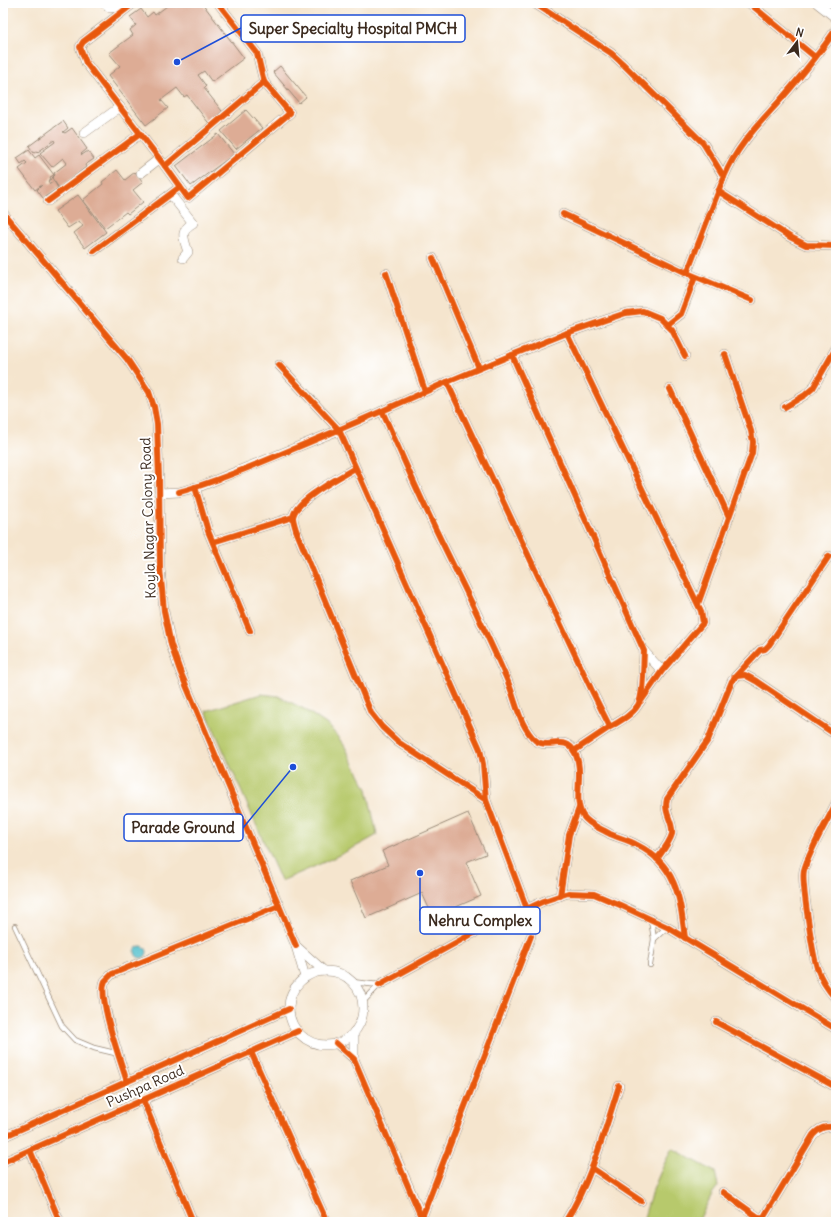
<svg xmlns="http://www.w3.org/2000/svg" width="839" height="1225" font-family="Delius,sans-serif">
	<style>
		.green { fill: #b7c96c; stroke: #797a45 }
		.water { fill: #55c1ce; stroke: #487676 }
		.building { fill: #ddac95 }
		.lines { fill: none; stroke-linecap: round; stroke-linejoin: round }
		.service-casing { stroke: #988876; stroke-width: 6 }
		.minor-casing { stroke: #988876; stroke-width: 10 }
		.service { stroke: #fff; stroke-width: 4.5 }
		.minor { stroke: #fff; stroke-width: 9 }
		.cycleway-casing { stroke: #fff; stroke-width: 8 }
		.cycleway { stroke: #e8590c; stroke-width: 6 }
		.labels { text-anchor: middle; stroke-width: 4; stroke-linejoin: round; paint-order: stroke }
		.street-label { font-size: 14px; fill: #3b2a1e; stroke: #fff }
		.leader { fill: none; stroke: #1d4ed8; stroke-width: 1.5 }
		.callout-dot { fill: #1d4ed8; stroke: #fff; stroke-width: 1.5 }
		.callout { fill: #fff; stroke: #1d4ed8; stroke-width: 1.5 }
		.callout-label { font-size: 15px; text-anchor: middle; font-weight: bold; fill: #3b2a1e }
	</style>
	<rect width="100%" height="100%" fill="#fff"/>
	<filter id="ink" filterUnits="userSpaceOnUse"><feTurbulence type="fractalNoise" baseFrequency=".025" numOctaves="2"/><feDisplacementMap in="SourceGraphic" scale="8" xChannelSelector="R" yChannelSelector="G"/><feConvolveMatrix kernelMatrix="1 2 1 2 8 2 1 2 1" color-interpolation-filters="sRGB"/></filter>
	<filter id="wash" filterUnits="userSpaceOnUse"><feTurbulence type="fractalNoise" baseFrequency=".012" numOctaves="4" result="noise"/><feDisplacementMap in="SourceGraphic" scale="16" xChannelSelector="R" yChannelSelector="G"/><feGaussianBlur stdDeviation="0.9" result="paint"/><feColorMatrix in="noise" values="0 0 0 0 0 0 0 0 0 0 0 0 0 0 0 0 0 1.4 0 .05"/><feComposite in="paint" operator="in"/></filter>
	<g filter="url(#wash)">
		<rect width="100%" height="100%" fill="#f5e5ce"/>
		<g class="green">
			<path d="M261,694L278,696L304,709L329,726L344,745L367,789L377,835C346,853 314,867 281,881L206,711Z"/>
			<path d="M672,1148L715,1172L718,1186L712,1194L698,1222H643C649,1196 660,1172 672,1148Z"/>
		</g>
		<circle class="water" cx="141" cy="952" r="6"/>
		<g id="blocks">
			<g class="building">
				<path d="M171,3H202L244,58L212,82L204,71L198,75L206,86L204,88L225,115L211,126L187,95L184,97L177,88L161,100L168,108L146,125L108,76L120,66L109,53L133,35L130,30L136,25L130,17L141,9L147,17L153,12L155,15Z"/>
				<path d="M280,66L306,97L299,103L273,72Z"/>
				<path d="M246,110L262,128L236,149L221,131Z"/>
				<path d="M63,121L68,128L63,132L65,133L72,128L87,149L81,154L82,155L88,151L94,159L85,165L86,167L59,188L52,178L55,175L54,173L67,163L63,158L52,167L40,153L55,142L54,140L38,152L37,151L34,153L29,146Z"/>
				<path d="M218,134L234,154L191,186L176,166Z"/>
				<path d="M29,150L35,158L39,155L54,175L50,177L51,179L48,181L50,184L54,181L58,188L43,198L37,190L42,185L35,190L19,169L27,163L25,161L21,164L17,158Z"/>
				<path d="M117,170L125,180L135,172L143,182L133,190L143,202L128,214L126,212L105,228L83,200L103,184L102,182Z"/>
				<path d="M78,195L106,232L85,248L74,233L83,226L79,221L68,228L55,211Z"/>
				<path d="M468,813L486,854L466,862L481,896L433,917L422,893L366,918L350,881L388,865L382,851Z"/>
			</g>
		</g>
	</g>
	<g filter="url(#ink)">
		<use href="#blocks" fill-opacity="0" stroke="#988876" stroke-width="1"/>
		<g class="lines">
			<g class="service-casing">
				<g id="service">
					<path d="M15,926L62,1026L75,1040L94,1048L119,1054"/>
					<path d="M654,939L667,927"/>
					<path d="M650,965L654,939L651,920"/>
					<path d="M352,982L379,985"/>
					<path d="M362,1003L379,985"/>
				</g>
			</g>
			<g class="minor-casing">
				<g id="minor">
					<path d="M105,3L110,8L130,5"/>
					<path d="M134,3L83,42L80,47L86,63L165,166L264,82L257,53L218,3"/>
					<path d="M534,3L611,53L622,63L703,143L724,177"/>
					<path d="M749,3L815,57"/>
					<path d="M817,3L836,18"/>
					<path d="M84,133L120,107"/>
					<path d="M165,166L188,198L290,113L264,82"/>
					<path d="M141,173L159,159"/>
					<path d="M718,191L790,237L806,245L836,246"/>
					<path d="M171,195L193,223C179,231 184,239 188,252L183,258"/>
					<path d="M48,201L140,134"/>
					<path d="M3,213L127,359L149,392L154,407L157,424L159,478L160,568L164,611L171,645L180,671L296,946L305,977"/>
					<path d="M563,214L687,273L752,300"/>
					<path d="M94,251L180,187"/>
					<path d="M433,258L479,368"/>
					<path d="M386,273L425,391"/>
					<path d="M687,273L724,177C737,145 761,122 783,97C802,75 820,53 836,29"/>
					<path d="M667,325L681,314L695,277"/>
					<path d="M567,333L701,611L703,623L662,671L640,702"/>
					<path d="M512,355L567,333L626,313L643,311L660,318L672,330L685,356"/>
					<path d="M279,365L339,430L480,749L483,764L486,800L527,909"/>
					<path d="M670,389L729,517"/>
					<path d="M785,407L805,395L813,388L836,348"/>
					<path d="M382,411L447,382"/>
					<path d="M355,468C341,477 295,500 293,517C293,521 295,526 296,530L371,713L382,727L398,742L486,800"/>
					<path d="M195,487L208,531L250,631"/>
					<path d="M159,493L179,492L201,486L339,430L382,411C398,446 413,482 430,517C447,554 466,589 482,625C491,644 500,663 508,682C514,696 517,713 525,727C528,732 532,739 538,742C550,749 566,734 575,753C585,772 572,799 583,816C589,825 602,829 610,834C619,838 629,840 637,845C677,865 680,898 685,938"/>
					<path d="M213,542L293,517"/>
					<path d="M698,604L752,453L753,442L751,431L725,354"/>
					<path d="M644,651L662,671"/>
					<path d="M735,677L760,650L765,649L769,645L829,556"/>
					<path d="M574,751L610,727L593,693L447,382L512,355L644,651C643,664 644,695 638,705C632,715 620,721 610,727"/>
					<path d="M836,803C826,824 810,849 804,870C801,882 813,954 817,968C821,980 828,990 836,999"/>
					<path d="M657,859C662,852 670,842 672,834C674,822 663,814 667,799L708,740L732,681L737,676L745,675L756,681L836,735"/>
					<path d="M560,896L569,835L579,808"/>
					<path d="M296,946L324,971"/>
					<circle cx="326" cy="1008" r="37"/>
					<path d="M379,985L470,935L544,901L568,893L594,894L620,905L667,927L836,1029"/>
					<path d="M716,1022L836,1087"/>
					<path d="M354,1032V1059"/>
					<path d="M336,1043L354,1059L423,1220"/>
					<path d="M251,1052L327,1222"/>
					<path d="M127,1082C121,1062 97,997 105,981C107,979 110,976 112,974L279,906"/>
					<path d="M143,1100L193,1222"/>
					<path d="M3,1137L289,1009"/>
					<path d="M30,1150L60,1222"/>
					<path d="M3,1162L298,1031"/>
					<path d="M592,1168L641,1201"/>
					<path d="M723,1192L765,1222"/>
					<path d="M422,1217L531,936"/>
					<path d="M762,1220L813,1135C820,1127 826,1126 836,1127"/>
					<path d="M565,1222C591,1181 604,1133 619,1086"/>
				</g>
			</g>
			<use href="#service" class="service"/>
			<use href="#minor" class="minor"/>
			<g class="cycleway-casing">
				<g id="cycleway">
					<path d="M134,3L83,42L80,47L86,63L165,166L264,82L257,53L218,3"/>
					<path d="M534,3L611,53L622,63L703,143L724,177"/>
					<path d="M749,3L815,57"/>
					<path d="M165,166L188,198L290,113L264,82"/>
					<path d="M718,191L790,237L806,245L836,246"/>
					<path d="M48,201L140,134"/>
					<path d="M3,213L127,359L149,392L154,407L157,424L159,478L160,568L164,611L171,645L180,671L296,946"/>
					<path d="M563,214L687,273L752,300"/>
					<path d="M94,251L180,187"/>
					<path d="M433,258L479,368"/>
					<path d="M386,273L425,391"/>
					<path d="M687,273L724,177C737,145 761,122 783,97C802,75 820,53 836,29"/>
					<path d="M667,325L681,314L695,277"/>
					<path d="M567,333L701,611L703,623L662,671L641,701"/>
					<path d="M512,355L567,333L626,313L643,311L660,318L672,330L685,356"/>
					<path d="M279,365L339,430L480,749L483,764L486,800L527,909"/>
					<path d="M670,389L729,517"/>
					<path d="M785,407L805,395L813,388L836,348"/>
					<path d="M382,411L447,382"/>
					<path d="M355,468C341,477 295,500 293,517C293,521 295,526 296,530L371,713L382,727L398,742L486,800"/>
					<path d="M195,487L208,531L250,631"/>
					<path d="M179,492C211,483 243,470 274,457C310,442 346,427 382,411C398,446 413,482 430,517C447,554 466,589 482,625C491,644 500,663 508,682C514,696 517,713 525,727C528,732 532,739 538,742C550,749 566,734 575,753C585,772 572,799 583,816C589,825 602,829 610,834C619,838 629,840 637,845C677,865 680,898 685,938"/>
					<path d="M213,542L293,517"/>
					<path d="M698,604L752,453L753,442L751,431L725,354"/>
					<path d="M734,678L760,650L765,649L769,645L829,556"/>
					<path d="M574,751L610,727L593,693L447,382L512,355L644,651C643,664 644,695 638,705C632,715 620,721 610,727"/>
					<path d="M836,803C826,824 810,849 804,870C801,882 813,954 817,968C821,980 828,990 836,999"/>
					<path d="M657,859C662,852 670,842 672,834C674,822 663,814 667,799L708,740L732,681L737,676L745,675L756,681L836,735"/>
					<path d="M560,896L569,835L579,808"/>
					<path d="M379,985L470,935L544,901L568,893L594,894L620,905L667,927L836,1029"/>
					<path d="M716,1022L836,1087"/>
					<path d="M336,1043L354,1059L422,1219"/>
					<path d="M251,1052L327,1222"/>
					<path d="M127,1082C121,1062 97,997 105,981C107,979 110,976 112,974L279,906"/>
					<path d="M143,1100L193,1222"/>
					<path d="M3,1137L289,1009"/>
					<path d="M30,1150L60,1222"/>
					<path d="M3,1162L298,1031"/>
					<path d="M592,1168L641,1201"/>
					<path d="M723,1192L765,1222"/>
					<path d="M422,1217L531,936"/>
					<path d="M762,1220L813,1135C820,1127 826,1126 836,1127"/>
					<path d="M565,1222C591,1181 604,1133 619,1086"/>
				</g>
			</g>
			<use href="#cycleway" class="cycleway"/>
		</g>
	</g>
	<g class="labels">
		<g class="street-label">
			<text transform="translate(148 518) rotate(-92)" y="5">Koyla Nagar Colony Road</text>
			<text transform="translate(145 1086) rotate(-24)" y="5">Pushpa Road</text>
		</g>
	</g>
	<path class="leader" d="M177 62L241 28M293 767L243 828M420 873L420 921"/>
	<g class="callout-dot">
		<circle cx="177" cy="62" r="4"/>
		<circle cx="293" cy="767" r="4"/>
		<circle cx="420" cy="873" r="4"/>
	</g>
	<g class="callout">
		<rect x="241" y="15" width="224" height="27" rx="4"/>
		<rect x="124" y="814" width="119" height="27" rx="4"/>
		<rect x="420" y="907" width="120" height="27" rx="4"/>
	</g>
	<g class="callout-label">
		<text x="353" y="34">Super Specialty Hospital PMCH</text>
		<text x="183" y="833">Parade Ground</text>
		<text x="480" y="926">Nehru Complex</text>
	</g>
	<rect width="839" height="1225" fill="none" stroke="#fff" stroke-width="16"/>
	<g transform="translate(797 42) rotate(16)" stroke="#ffffff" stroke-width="3" paint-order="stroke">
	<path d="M0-3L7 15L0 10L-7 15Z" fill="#3b2a1e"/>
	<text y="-6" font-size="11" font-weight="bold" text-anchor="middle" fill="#3b2a1e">N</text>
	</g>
</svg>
